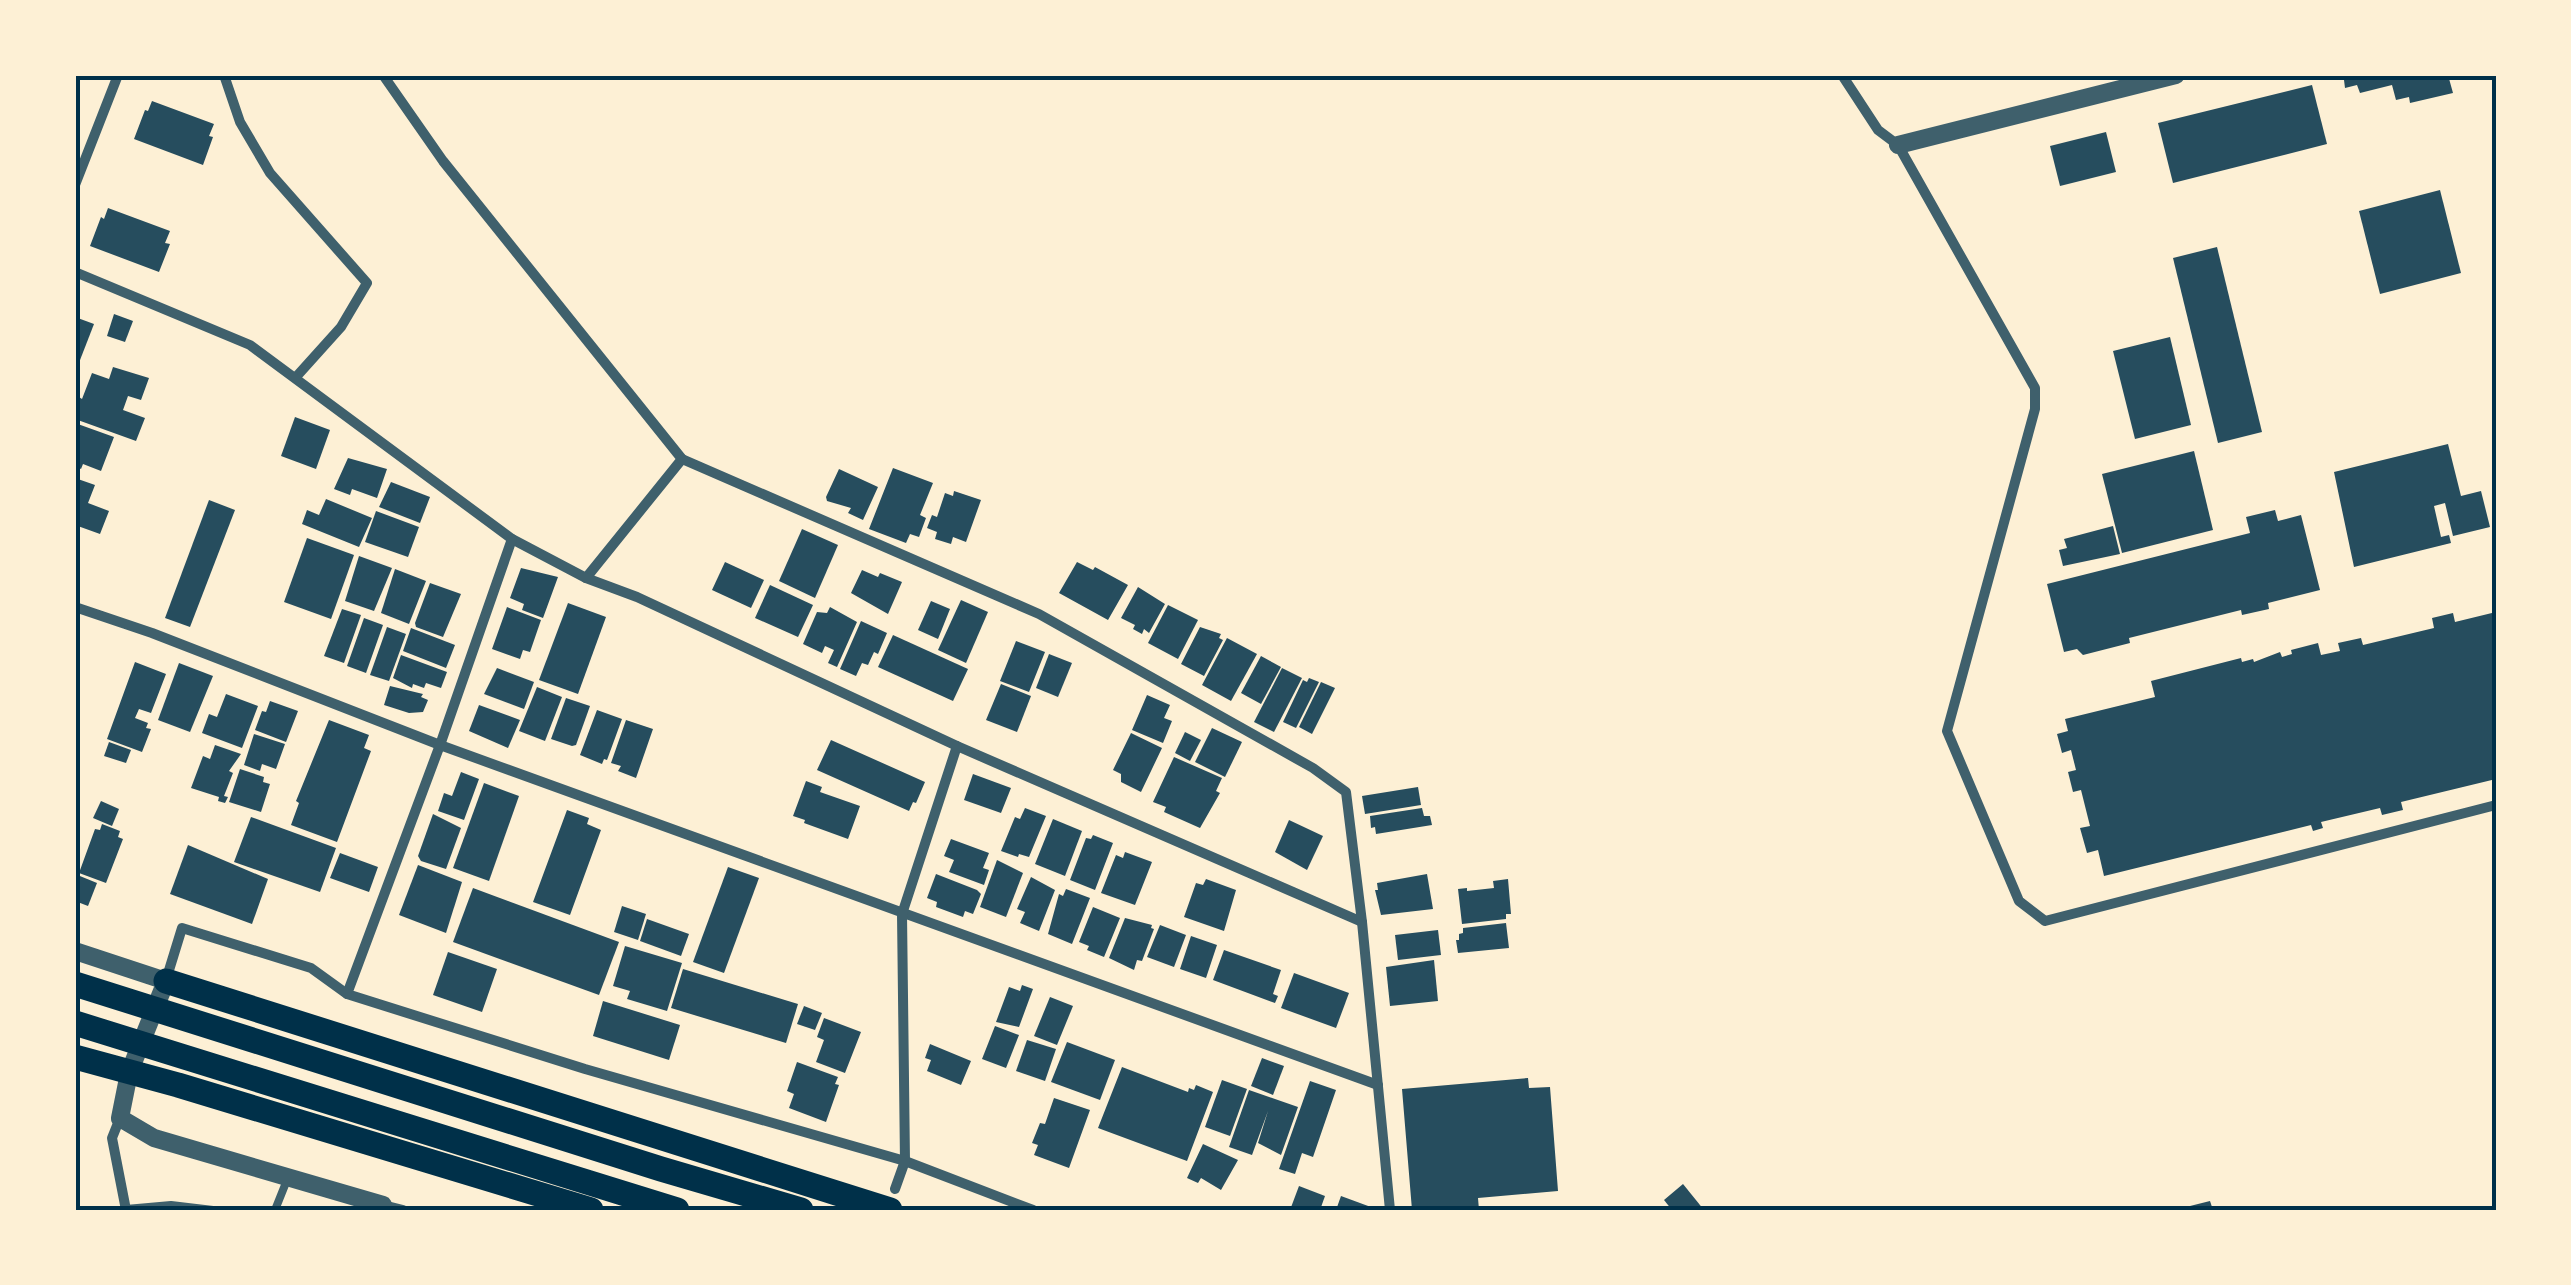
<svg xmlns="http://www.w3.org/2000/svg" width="2571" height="1285" font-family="Raleway,sans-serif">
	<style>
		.building { fill: #264d5e }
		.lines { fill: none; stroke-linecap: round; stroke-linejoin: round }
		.service { stroke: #3f606c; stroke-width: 8 }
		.minor { stroke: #3f606c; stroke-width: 10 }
		.tertiary { stroke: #3f606c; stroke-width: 18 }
		.trunk { stroke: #003049; stroke-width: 25 }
		.neatline { fill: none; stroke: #003049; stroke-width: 4 }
	</style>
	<rect width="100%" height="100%" fill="#fdf0d5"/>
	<g class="building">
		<path d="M2365,75H2448L2453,93L2410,103L2409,97L2396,100L2392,85L2360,93L2357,85L2345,88L2344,80Z"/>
		<path d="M2312,85L2327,144L2173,183L2158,123Z"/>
		<path d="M152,101L214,124L209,136L213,137L203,165L134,139L145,110L148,111Z"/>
		<path d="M2106,132L2116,172L2060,186L2050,146Z"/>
		<path d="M2440,190L2461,273L2380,294L2359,211Z"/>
		<path d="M108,208L170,231L165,243L170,244L159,272L90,246L101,217L104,219Z"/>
		<path d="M2217,247L2262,432L2218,443L2173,258Z"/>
		<path d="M114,314L133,321L125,342L107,336Z"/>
		<path d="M75,317L94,324L75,373Z"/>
		<path d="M2170,337L2191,425L2135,439L2113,351Z"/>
		<path d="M113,367L149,378L141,400L128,396L123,410L145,418L136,441L75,419L79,397L82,399L92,373L109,379Z"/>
		<path d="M295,417L330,430L316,469L281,456Z"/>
		<path d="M75,423L114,437L101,471L83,464L81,469L75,466Z"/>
		<path d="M2448,444L2461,496L2481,491L2490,527L2453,536L2445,503L2434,506L2441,537L2449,535L2451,543L2354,567L2334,472Z"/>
		<path d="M2194,451L2213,530L2122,553L2102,474Z"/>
		<path d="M348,458L387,469L377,498L352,489L350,495L334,489Z"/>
		<path d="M893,468L933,483L920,515L926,518L919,537L910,534L906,543L869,529Z"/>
		<path d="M839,469L878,487L863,520L848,513L851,508L827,501L826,497Z"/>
		<path d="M75,478L95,485L88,503L109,511L100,534L75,525Z"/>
		<path d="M391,482L430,497L420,523L379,507Z"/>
		<path d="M954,491L981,500L966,542L953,537L951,544L935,539L937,532L927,528L932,515L937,517L945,493L953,496Z"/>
		<path d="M326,499L372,518L359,547L302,524L307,510L319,515Z"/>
		<path d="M209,500L235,510L190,627L165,618Z"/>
		<path d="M2275,510L2278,521L2301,515L2320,590L2268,603L2269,609L2242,615L2241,610L2129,638L2130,643L2083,655L2077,649L2064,652L2047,584L2250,533L2246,517Z"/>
		<path d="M376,511L419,527L408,557L365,542Z"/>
		<path d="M2113,526L2120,554L2063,566L2059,550L2067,548L2064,539Z"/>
		<path d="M802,529L838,545L815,598L779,581Z"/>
		<path d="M307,538L354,555L331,619L284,602Z"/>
		<path d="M359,556L392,568L374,611L345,601Z"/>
		<path d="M725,562L764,580L751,608L712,590Z"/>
		<path d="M1077,562L1093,570L1095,567L1128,585L1108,620L1059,593Z"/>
		<path d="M521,568L558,577L543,618L522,610L524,604L510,598Z"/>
		<path d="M395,569L426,581L409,624L381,613Z"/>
		<path d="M862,570L878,577L880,573L902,582L888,614L851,593Z"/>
		<path d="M430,583L461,594L443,637L416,627L415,623Z"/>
		<path d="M770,585L813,605L798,637L755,618Z"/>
		<path d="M1138,587L1165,604L1149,633L1144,629L1142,634L1133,629L1135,625L1121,618Z"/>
		<path d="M961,600L988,612L966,663L938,650Z"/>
		<path d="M931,601L950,609L938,639L918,630Z"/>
		<path d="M568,603L606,617L578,694L539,680Z"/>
		<path d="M1168,605L1198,620L1178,659L1148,643Z"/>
		<path d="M507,607L541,620L530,652L523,650L520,659L492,649Z"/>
		<path d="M830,607L857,622L837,667L828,663L834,650L825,646L822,653L803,644L817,612L827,613Z"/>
		<path d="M342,609L361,615L344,663L324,656Z"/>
		<path d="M2496,612V779L2401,802L2403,810L2382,815L2380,808L2321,822L2323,828L2313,831L2311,825L2104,876L2098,850L2087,853L2080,828L2090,826L2081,790L2073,792L2068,772L2076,770L2071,750L2062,753L2057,734L2068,731L2065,719L2155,697L2151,681L2241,658L2242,662L2253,659L2254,662L2280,652L2282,657L2292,654L2291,650L2318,643L2321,655L2340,651L2338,643L2361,638L2363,645L2434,628L2432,618L2453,613L2455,622Z"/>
		<path d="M364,618L383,625L366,673L347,666Z"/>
		<path d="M861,621L887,633L878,654L874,652L868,665L862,663L856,676L840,669Z"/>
		<path d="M387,627L406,634L389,681L370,675Z"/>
		<path d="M1200,627L1221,634L1219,638L1223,640L1204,676L1181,664Z"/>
		<path d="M411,628L455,645L446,668L403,651Z"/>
		<path d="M893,635L968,669L953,701L878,667Z"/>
		<path d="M1227,638L1257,654L1231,701L1202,685Z"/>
		<path d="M1016,641L1045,652L1029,692L1000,681Z"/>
		<path d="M1049,654L1072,663L1058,697L1036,688Z"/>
		<path d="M401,655L447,672L441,688L426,683L424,688L413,684L412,688L393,678Z"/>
		<path d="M1261,656L1281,667L1261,704L1241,693Z"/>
		<path d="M135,662L166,674L151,713L139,709L135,718L148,723L146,728L151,729L142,752L107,739Z"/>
		<path d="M179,663L213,676L190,732L158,720Z"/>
		<path d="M497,668L534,682L524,709L484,694Z"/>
		<path d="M1282,668L1302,678L1274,732L1254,722Z"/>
		<path d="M1309,678L1319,682L1296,728L1283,722L1303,680L1307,682Z"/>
		<path d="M1321,682L1335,688L1312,734L1299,727Z"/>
		<path d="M1001,684L1031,696L1017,732L986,720Z"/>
		<path d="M390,686L423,694L421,697L428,700L423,712L409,713L384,705Z"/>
		<path d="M537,687L562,697L545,741L519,731Z"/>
		<path d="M226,694L258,706L242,748L202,733L209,714L217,717Z"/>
		<path d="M1147,695L1170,705L1164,718L1172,721L1163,743L1132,730Z"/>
		<path d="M566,698L590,706L576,745L572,746L551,739Z"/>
		<path d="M270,701L298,711L286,742L255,730L262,711L266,712Z"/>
		<path d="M479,705L520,720L508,748L469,731Z"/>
		<path d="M597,710L622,719L607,760L604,759L602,764L580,755Z"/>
		<path d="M329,720L369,735L364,748L371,751L337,842L291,825L299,803L296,801Z"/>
		<path d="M626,720L653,729L636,778L618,771L621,766L611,763Z"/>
		<path d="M1212,728L1242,742L1225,777L1195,762Z"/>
		<path d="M1185,732L1201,740L1190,761L1175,753Z"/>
		<path d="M1131,733L1162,748L1141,792L1121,782V774L1113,770Z"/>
		<path d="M254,734L285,744L276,769L262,764L260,771L244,765Z"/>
		<path d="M831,740L925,782L916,803L913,802L909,811L817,770Z"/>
		<path d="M109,742L131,750L126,763L104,756Z"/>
		<path d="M215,745L241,754L229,771L233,773L224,796L228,797L225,803L218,801L219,797L191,788L203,756L210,759Z"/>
		<path d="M1174,757L1222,778L1216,791L1220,793L1200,828L1164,812L1166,807L1153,802Z"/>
		<path d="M240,769L264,777L263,782L270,784L261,812L229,802Z"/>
		<path d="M461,772L479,779L464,820L438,811L444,793L452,796Z"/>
		<path d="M973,774L1011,788L1001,813L964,800Z"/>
		<path d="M806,781L822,787L820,792L860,806L848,839L804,823L805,820L793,816Z"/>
		<path d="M484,783L519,796L489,881L453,868Z"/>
		<path d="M1418,787L1421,805L1365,814L1362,796Z"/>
		<path d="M101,801L119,809L112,826L93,818Z"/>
		<path d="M1025,808L1046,816L1029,857L1019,854L1018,857L1001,851L1015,817L1020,819Z"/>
		<path d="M1422,808L1424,816H1430L1432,825L1376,834L1375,827L1371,828L1370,816Z"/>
		<path d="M567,810L589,818L587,824L601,830L570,915L533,902Z"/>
		<path d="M433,814L461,828L446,869L421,861L418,856Z"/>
		<path d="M251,817L336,848L320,892L234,862Z"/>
		<path d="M1053,819L1082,831L1065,876L1035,864Z"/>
		<path d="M1289,820L1323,836L1307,870L1275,852Z"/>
		<path d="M102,824L120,831L118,837L123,839L106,883L79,873L95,829L100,830Z"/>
		<path d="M1093,835L1113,843L1095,890L1070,880L1086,838L1091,839Z"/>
		<path d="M951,839L989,853L983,868L989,870L984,885L949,872L954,860L944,856Z"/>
		<path d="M188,845L268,879L252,924L170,894Z"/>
		<path d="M1125,852L1152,862L1135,905L1101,893L1116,855L1123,858Z"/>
		<path d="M340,853L378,867L369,892L330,878Z"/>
		<path d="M997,860L1023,873L1006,917L980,907Z"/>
		<path d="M418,865L462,882L446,933L399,915Z"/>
		<path d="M728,867L759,878L724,973L693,962Z"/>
		<path d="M75,874L97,883L88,906L75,901Z"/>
		<path d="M936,874L977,890L981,894L973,914L965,911L963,917L936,907L937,902L927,898Z"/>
		<path d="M1427,874L1433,909L1381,915L1375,890H1378L1377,883Z"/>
		<path d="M1031,877L1055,890L1039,931L1020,923L1025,912L1017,909Z"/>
		<path d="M1206,879L1236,890L1224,931L1184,917L1196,883L1203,885Z"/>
		<path d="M1508,879L1511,914H1506V919L1462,924L1458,889L1467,888V891L1494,888L1493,881Z"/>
		<path d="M473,888L619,942L599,995L453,942Z"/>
		<path d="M1066,889L1090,898L1072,944L1048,934L1059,894L1063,896Z"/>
		<path d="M622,906L646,914L638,940L614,932Z"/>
		<path d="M1093,907L1120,918L1104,957L1087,950L1089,946L1079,942Z"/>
		<path d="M1125,918L1152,925L1151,928L1154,929L1142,961L1137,960L1134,970L1109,958Z"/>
		<path d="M647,919L689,934L681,956L640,941Z"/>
		<path d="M1506,923L1509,948L1458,953L1456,940H1459V934L1463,933V928Z"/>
		<path d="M1160,925L1186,935L1174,967L1147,957Z"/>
		<path d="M1438,930L1441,955L1398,960L1395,935Z"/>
		<path d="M1191,936L1217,945L1206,978L1180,969Z"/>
		<path d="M625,946L682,963L667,1011L627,999L630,991L613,986Z"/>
		<path d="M1224,950L1281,970L1273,994L1278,996L1275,1003L1213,980Z"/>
		<path d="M448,952L497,969L482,1012L433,995Z"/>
		<path d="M1434,960L1438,1001L1390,1006L1386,967Z"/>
		<path d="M683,969L798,1004L786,1043L671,1008Z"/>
		<path d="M1294,973L1349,993L1336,1028L1281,1008Z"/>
		<path d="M1022,985L1033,989L1019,1027L996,1022L1009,987L1020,991Z"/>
		<path d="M1050,997L1073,1006L1057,1045L1034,1036Z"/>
		<path d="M603,1001L680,1025L669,1060L593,1036Z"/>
		<path d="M804,1006L822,1013L815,1030L797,1024Z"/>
		<path d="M824,1018L861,1032L845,1073L816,1062L824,1040L817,1037Z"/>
		<path d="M995,1026L1019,1035L1006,1068L982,1059Z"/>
		<path d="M1027,1040L1056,1049L1045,1081L1016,1071Z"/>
		<path d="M1067,1042L1115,1060L1100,1100L1051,1082Z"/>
		<path d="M930,1044L971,1061L961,1085L927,1071L931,1060L925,1058Z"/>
		<path d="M1262,1058L1284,1066L1273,1095L1251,1086Z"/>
		<path d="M797,1062L838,1077L835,1084L839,1085L826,1122L789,1108L794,1094L787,1091Z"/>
		<path d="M1122,1067L1188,1092L1189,1088L1194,1090L1196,1085L1213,1092L1187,1161L1098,1128Z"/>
		<path d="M1528,1078L1529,1088L1550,1087L1558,1191L1478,1198L1479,1210H1412L1402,1089Z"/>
		<path d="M1222,1080L1247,1089L1230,1136L1205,1127Z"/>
		<path d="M1310,1081L1336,1090L1313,1157L1302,1153L1295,1174L1279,1169Z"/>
		<path d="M1249,1090L1298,1107L1281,1155L1258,1143L1268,1111L1252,1155L1229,1147Z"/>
		<path d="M1054,1098L1090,1110L1069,1168L1034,1155L1038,1145L1032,1143L1040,1123L1045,1124Z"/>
		<path d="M1203,1144L1238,1160L1221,1190L1201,1178L1198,1183L1187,1178Z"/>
		<path d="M1683,1184L1704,1210H1672L1664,1200Z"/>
		<path d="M1299,1186L1325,1196L1320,1210H1290Z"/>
		<path d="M1341,1196L1379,1210H1336Z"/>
		<path d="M2210,1201L2213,1210H2178V1209Z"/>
	</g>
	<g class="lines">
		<g class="service">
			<path d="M126,1209L171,1205L213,1210"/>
			<path d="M275,1210L287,1180"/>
		</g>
		<g class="minor">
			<path d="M224,75L240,122L270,173L367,283L341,327L296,377"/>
			<path d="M383,75L443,161L682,459L586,578"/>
			<path d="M1842,75L1878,130L1898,145L2035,388V409L1947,731L2019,901L2045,921L2496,805"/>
			<path d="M75,185L118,75"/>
			<path d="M75,272L250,345L512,539L586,578L637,597L957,746L1362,922"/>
			<path d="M682,459L1039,614L1313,768L1346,792L1362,922L1390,1210"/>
			<path d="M512,539L440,745L347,994L585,1069L905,1161L1033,1210"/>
			<path d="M75,607L152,633L440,745L1378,1085"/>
			<path d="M166,980L182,928L311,968L347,994"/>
			<path d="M120,1118L112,1138L126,1210"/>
			<path d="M895,1189L905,1161L902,914L957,746"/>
			<path d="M384,1209L383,1205L403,1210"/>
		</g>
		<g class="tertiary">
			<path d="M1898,145L2176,75"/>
			<path d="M75,951L166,981L129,1073L120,1118L154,1138L383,1205"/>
		</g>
		<g class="trunk">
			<path d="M166,981L890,1210"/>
			<path d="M75,984L661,1169L801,1210"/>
			<path d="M75,1023L677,1210"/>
			<path d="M75,1057L178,1085L591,1210"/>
		</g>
	</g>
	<rect width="2571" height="1285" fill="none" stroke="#fdf0d5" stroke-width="155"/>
	<rect x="78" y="78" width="2416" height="1130" class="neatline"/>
</svg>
